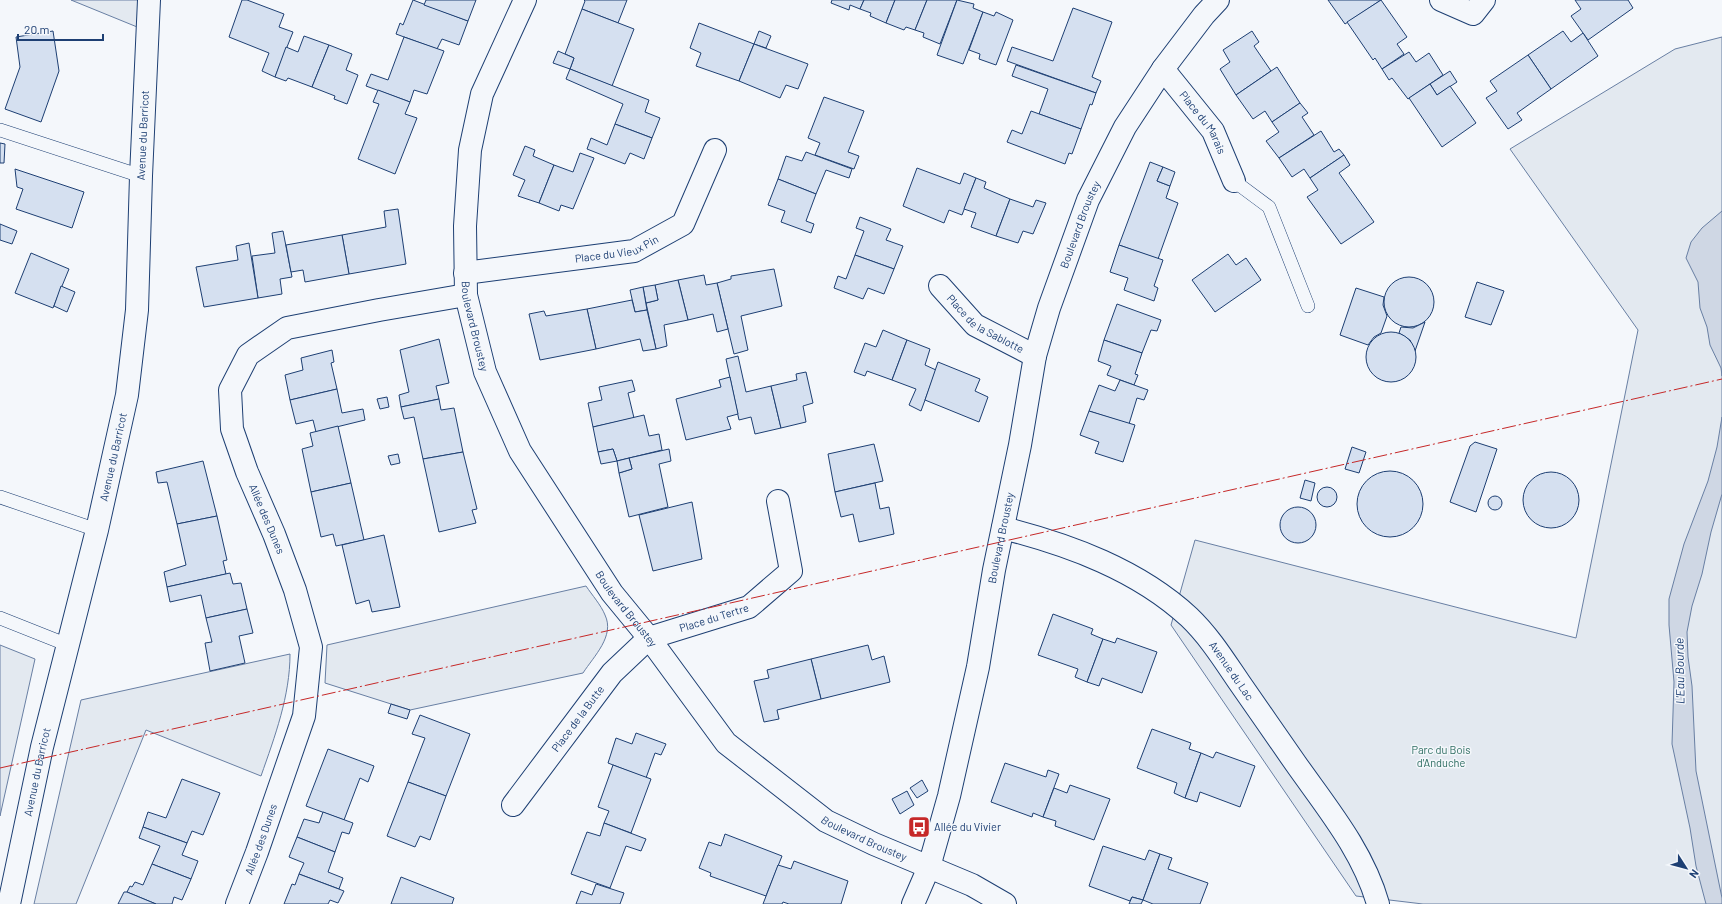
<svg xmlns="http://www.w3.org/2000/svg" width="1722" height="904" font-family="Barlow,sans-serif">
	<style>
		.green { fill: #e3e9f0; stroke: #687fa3 }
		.water { fill: #cfd7e4; stroke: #687fa3 }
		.building { fill: #d5e0f0; stroke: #1d3f73 }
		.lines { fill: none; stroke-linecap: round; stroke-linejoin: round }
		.lane-casing { stroke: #1d3f73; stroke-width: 14 }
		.street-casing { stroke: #1d3f73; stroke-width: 24 }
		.lane { stroke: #f4f7fb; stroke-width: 13 }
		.street { stroke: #f4f7fb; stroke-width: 22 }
		.power { stroke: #c62828; stroke-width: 1; stroke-dasharray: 14 3 2 3; stroke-linecap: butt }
		.labels { text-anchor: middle; stroke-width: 3; stroke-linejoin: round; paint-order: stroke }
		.street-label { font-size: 11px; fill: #1d3f73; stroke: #f4f7fb }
		.park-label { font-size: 11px; fill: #2c6c60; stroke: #f4f7fb }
		.poi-label { font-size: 11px; fill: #1d3f73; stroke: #f4f7fb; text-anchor: start }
		.water-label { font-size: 12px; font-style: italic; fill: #1d3f73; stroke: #f4f7fb }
	</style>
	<rect width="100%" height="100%" fill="#f4f7fb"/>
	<g class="green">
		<path d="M71,0H149L147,31Z"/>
		<path d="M1722,37V904H1423L1356,896L1171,625L1195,540L1576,638L1638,330L1510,149L1675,49Z"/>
		<path d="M586,586C592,595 601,605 605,615C615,636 594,656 583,673L410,710L325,683L327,645Z"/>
		<path d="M0,645L35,659L0,816Z"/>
		<path d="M290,654C290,696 275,736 261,776L146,730L76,904H34L81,700Z"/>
	</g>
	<g class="water">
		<path d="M1722,211V376L1721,368L1710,345L1707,327L1700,308L1698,282L1686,258L1691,242L1702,228Z"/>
		<path d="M1722,417V494L1711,532L1702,574L1692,606L1687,632L1688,657L1692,686L1696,771L1722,898V904H1706L1696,866L1690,828L1672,744L1674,682L1669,625V599L1684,544L1708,481L1717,447Z"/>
	</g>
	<g class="building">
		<path d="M242,0H247L284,14L279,27L293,32L275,77L262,71L269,53L229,37Z"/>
		<path d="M413,0L468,21L459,45L442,39L437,49L396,34L400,23L403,25Z"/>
		<path d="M426,0H476L468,21L424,5Z"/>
		<path d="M584,0H627L618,23L582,9L585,1Z"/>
		<path d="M832,0H864L860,9L850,5L849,10L831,3Z"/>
		<path d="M864,0H895L886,23L870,16L871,13L860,9Z"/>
		<path d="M895,0H927L915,30L906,27L904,30L886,23Z"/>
		<path d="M927,0H957L940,44L923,37L924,33L915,30Z"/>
		<path d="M957,0L974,4L973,8L983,12L963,64L937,55Z"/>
		<path d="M1328,0H1381L1345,24Z"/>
		<path d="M1381,0L1407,37L1397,44L1404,54L1382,69L1375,58L1373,60L1347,22Z"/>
		<path d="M1575,0H1628L1633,8L1588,40L1571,16L1581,9Z"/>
		<path d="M1073,8L1112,22L1092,77L1101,81L1096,93L1007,61L1012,47L1053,61Z"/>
		<path d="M582,9L634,29L612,86L570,69L574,58L565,54Z"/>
		<path d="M983,12L994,16L996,12L1013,20L996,65L979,59L980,54L969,50Z"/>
		<path d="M699,23L754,44L739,81L696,66L701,53L690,48Z"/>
		<path d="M53,31L59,71L41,122L5,109L20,67L16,37Z"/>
		<path d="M759,31L771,36L766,48L754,44Z"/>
		<path d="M1252,31L1259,42L1254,46L1271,71L1236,95L1220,69L1230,62L1223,50Z"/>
		<path d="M1563,31L1571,42L1583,33L1598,56L1551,89L1528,55Z"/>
		<path d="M304,36L329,45L312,87L288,78L286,81L275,77L286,47L298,52Z"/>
		<path d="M404,37L444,51L427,94L414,90L410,102L366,86L371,74L388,80Z"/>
		<path d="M754,44L808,64L798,89L786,85L780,98L739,81Z"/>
		<path d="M329,45L352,54L346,70L358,75L347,104L334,99L335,96L312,87Z"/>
		<path d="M558,51L574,58L570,69L553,63Z"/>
		<path d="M1409,52L1416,62L1429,53L1443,75L1408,99L1392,78L1389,80L1382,69Z"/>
		<path d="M1528,55L1551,89L1517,113L1522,120L1508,129L1486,98L1497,91L1490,81Z"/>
		<path d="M1016,65L1096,93L1092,105L1090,104L1081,129L1039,114L1048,89L1012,76Z"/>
		<path d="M1277,67L1300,103L1272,122L1265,111L1253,119L1236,95Z"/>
		<path d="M570,69L649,100L645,112L660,118L652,138L615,124L623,104L566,79Z"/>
		<path d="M1450,71L1457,82L1437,95L1430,84Z"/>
		<path d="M1430,84L1437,95L1450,86L1476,123L1442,147L1409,98Z"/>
		<path d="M378,90L410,102L405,114L417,118L395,174L358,159L379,104L373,102Z"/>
		<path d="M824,97L864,111L848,152L859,156L854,169L815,155L820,143L808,138Z"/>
		<path d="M1300,103L1308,113L1302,117L1314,135L1279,158L1266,141L1279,132L1272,122Z"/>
		<path d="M1031,111L1081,129L1072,154L1069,153L1065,164L1007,142L1012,130L1022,134Z"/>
		<path d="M615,124L652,138L644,159L630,153L625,164L587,149L591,138L607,145Z"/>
		<path d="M1321,131L1334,152L1339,149L1344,155L1310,178L1304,169L1292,177L1279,158Z"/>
		<path d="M0,143L5,144L4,163H0Z"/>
		<path d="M525,146L535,150L533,156L554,165L539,203L518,196L525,180L513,175Z"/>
		<path d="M806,152L852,169L849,178L826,170L816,194L778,179L786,156L802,161Z"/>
		<path d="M580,153L594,158L573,209L561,205L559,211L539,203L554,165L573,172Z"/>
		<path d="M1344,155L1350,165L1339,173L1374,222L1341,244L1307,197L1318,190L1310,178Z"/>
		<path d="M1150,162L1163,167L1157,181L1170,186L1166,198L1178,203L1158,259L1119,245Z"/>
		<path d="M1163,167L1175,172L1170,186L1157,181Z"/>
		<path d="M917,168L960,184L964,173L976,178L962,215L949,210L944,223L903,206Z"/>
		<path d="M15,169L84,192L72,228L16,209L23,189L17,187Z"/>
		<path d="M976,178L986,182L984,188L1010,199L996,236L971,227L976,213L964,209Z"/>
		<path d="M778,179L816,194L806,221L814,224L811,233L781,222L785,211L768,205Z"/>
		<path d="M1010,199L1033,207L1036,200L1046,203L1033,234L1023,231L1018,243L996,236Z"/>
		<path d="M398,209L406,264L349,274L342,235L386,227L384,211Z"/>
		<path d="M860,217L891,229L886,240L903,246L894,269L855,255L864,231L856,228Z"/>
		<path d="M0,224L17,231L12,244L0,240Z"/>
		<path d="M283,231L292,277L280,279L282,294L258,298L252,256L275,253L272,233Z"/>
		<path d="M342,235L349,274L305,282L303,270L291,272L286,245Z"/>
		<path d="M249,243L258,298L204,307L196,267L238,260L236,246Z"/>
		<path d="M1119,245L1163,260L1154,286L1158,288L1154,301L1124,290L1128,278L1110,272Z"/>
		<path d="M31,253L69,269L53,308L15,293Z"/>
		<path d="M1228,254L1236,265L1246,258L1261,280L1215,312L1192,280Z"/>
		<path d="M855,255L894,269L884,294L868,288L863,299L834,288L838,276L846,279Z"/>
		<path d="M774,269L782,306L741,316L748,350L734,354L717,283L731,279V276Z"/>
		<path d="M704,275L706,285L717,283L728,329L717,332L713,314L688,320L678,280Z"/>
		<circle cx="1409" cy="302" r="25"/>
		<path d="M678,280L688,320L664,325L667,346L656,349L646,303L658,300L655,285Z"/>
		<path d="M1477,282L1504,291L1491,325L1465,317Z"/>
		<path d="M655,285L658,300L646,303L643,287Z"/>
		<path d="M61,286L75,292L67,312L54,306Z"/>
		<path d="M643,287L647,310L635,312L630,290Z"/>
		<path d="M1356,288L1384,297L1383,305L1387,316L1381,333L1374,337L1368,345L1340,335Z"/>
		<path d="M632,300L635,312L647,310L656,349L643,351L640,339L596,349L587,309Z"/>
		<path d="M1117,304L1161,320L1157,331L1151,330L1142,353L1104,340Z"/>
		<path d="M587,309L596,349L540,360L529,314L544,311L546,316Z"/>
		<path d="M1425,322L1415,351L1410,340L1399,333L1401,327L1413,328Z"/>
		<path d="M883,330L907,340L892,380L867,371L865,376L854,372L865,343L876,347Z"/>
		<circle cx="1391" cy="357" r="25"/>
		<path d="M439,339L449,383L436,386L439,399L401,407L399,395L409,392L400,350Z"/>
		<path d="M907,340L930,349L925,365L936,370L921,411L909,405L916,389L892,380Z"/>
		<path d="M1104,340L1142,353L1135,374L1138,375L1134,385L1107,375L1111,366L1098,361Z"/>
		<path d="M332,350L334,362L331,363L337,389L290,400L285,375L303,370L301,358Z"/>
		<path d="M738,356L746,392L771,386L781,428L755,434L751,417L739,420L726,359Z"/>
		<path d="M938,362L980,379L975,391L988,397L979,422L925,400Z"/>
		<path d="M806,372L813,403L803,406L806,422L781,428L771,386L797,380L796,374Z"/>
		<path d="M730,377L738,414L727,417L731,429L686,440L676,399L721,387L719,380Z"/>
		<path d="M632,380L635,391L628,393L634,418L593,427L588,403L602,400L599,387Z"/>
		<path d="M1120,380L1148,390L1144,400L1137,398L1129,424L1089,411L1099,385L1115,391Z"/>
		<path d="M337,389L342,413L363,409L365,420L316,432L313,420L296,424L290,400Z"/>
		<path d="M387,397L389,407L380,409L377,399Z"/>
		<path d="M439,399L441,410L454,408L463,452L423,459L414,417L404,419L401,407Z"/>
		<path d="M1089,411L1135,425L1123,462L1095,453L1099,442L1080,435Z"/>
		<path d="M644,415L649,436L659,434L662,450L617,461L613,449L598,452L593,427Z"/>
		<path d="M338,426L351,483L311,492L302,449L313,446L310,433Z"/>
		<path d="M1475,442L1497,449L1476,512L1450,502L1470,446Z"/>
		<path d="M874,444L883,481L835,492L828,454Z"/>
		<path d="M1352,447L1366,452L1359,473L1345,469Z"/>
		<path d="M613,449L617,461L601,464L598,452Z"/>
		<path d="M669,449L671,461L659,464L668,507L629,517L619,473L632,469L629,458Z"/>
		<path d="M463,452L477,509L472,510L476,523L439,532L423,459Z"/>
		<path d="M398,454L400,463L391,465L388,456Z"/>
		<path d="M629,458L632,469L619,473L617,461Z"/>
		<path d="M203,461L217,516L177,524L167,482L158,483L156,472Z"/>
		<circle cx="1390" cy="504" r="33"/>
		<circle cx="1551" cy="500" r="28"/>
		<path d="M1305,480L1315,483L1311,501L1300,498Z"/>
		<path d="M351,483L364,540L336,546L333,534L321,537L311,492Z"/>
		<path d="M875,483L880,509L889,507L894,534L859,542L853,514L841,517L835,492Z"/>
		<circle cx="1327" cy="497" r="10"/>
		<circle cx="1495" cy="503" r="7"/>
		<path d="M692,502L702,559L653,571L639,515Z"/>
		<circle cx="1298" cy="525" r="18"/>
		<path d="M217,516L227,560L223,561L226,574L167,587L164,572L186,565L177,524Z"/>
		<path d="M384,535L400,607L372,612L369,600L356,604L342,545Z"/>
		<path d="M230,573L233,584L241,583L247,609L206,618L201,595L170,602L167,587Z"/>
		<path d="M247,609L253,633L239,636L245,663L210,671L205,643L212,642L206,618Z"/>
		<path d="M1053,614L1093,629L1091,634L1103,639L1087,682L1075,677L1078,669L1038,655Z"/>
		<path d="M1117,638L1157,652L1142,693L1102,678L1099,686L1087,682L1103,639L1115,643Z"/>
		<path d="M868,645L872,660L884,656L890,682L821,699L811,659Z"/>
		<path d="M811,659L821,699L777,710L779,719L764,722L754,681L769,678L767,670Z"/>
		<path d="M391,704L410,710L407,719L388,713Z"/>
		<path d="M420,715L470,734L446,796L408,782L425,738L412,734Z"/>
		<path d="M1152,729L1191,743L1189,749L1201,753L1185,798L1174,793L1177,783L1137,768Z"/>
		<path d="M636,733L666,744L661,755L655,753L646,778L608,763L616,738L632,744Z"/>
		<path d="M328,749L374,766L368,782L360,778L344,820L306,806Z"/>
		<path d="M1216,752L1255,766L1240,807L1200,792L1197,802L1185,798L1201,753L1213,758Z"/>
		<path d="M1005,763L1046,777L1048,770L1059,774L1043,817L1033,813L1032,817L991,802Z"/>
		<path d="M613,765L651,779L631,833L604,823L609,811L598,807Z"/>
		<path d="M182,779L220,793L203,835L192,831L187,843L143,827L148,812L166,818Z"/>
		<path d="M922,780L928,791L917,798L910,788Z"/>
		<path d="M408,782L446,796L430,840L420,836L415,847L387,836Z"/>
		<path d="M1070,785L1110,799L1094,840L1055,826L1056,821L1043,817L1054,788L1067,793Z"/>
		<path d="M907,791L914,805L900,814L892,799Z"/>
		<path d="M323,812L353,823L349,834L342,832L335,852L297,837L304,819L319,823Z"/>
		<path d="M604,823L646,839L641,851L626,846L610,888L571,874L587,832L600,836Z"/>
		<path d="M143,827L187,843L182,855L198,861L191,879L152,864L160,846L139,838Z"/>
		<path d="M725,834L782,856L766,896L710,876L711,873L699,868L709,842L721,846Z"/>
		<path d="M297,837L335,852L328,872L343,878L339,889L299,874L304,863L289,857Z"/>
		<path d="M1103,846L1145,860L1149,850L1160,854L1143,900L1132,897L1130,901L1089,886Z"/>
		<path d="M1160,854L1172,858L1168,869L1208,883L1200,904H1153L1143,900Z"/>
		<path d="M794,861L848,881L841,904H789L783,902L782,904H763L778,865L791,869Z"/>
		<path d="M152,864L191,879L182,900L174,897L172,904H156L127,892L130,886L132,887L135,882L143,885Z"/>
		<path d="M299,874L344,891L338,903L330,900L328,904H284L292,884L295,885Z"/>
		<path d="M401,877L454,898L452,904H391Z"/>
		<path d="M596,884L624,893L620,904H576L581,891L592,895Z"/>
		<path d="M124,892H127L156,904H118Z"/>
		<path d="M1132,897L1143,900L1141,904H1129Z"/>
	</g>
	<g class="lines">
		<g class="lane-casing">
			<g id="lane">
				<path d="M0,130L141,176"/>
				<path d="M1234,181L1269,207L1308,306"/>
				<path d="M0,497L97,530"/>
				<path d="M0,618L68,645"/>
			</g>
		</g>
		<g class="street-casing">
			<g id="street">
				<path id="s1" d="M525,0L482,94L470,150L465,226L466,295L485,372L520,451L612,593L649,638L726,743L826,821L874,844L929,867L949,796L978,667L994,570L1020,445L1035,356L1049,308L1088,200L1125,127L1163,69L1204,15L1218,0"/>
				<path d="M1441,0L1473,14L1484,0"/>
				<path id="s2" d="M1163,69L1213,131L1234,181"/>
				<path id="s3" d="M465,273L634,251L683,224L715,150"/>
				<path id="s4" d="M940,286L975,325L1035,356"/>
				<path id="s5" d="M1003,528C1070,545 1138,570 1189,617C1209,636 1224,660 1239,682C1258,709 1277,737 1296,764C1327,808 1363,851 1378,904"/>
				<path id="s6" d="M513,805L612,673L649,638L749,607L791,571L778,501"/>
				<path id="s7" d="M9,904L42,747L97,530L127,395L137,310L141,176L149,0"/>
				<path id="s8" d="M237,904L257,852L304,716L311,647L295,590L274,534L247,472L232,429L230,390L248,355L287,328L379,310L466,295"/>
				<path d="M913,904L929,867L972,885L1005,904"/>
			</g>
		</g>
		<use href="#lane" class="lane"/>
		<use href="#street" class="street"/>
		<path class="power" d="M0,768L1722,379"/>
	</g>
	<defs>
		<g id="bus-square" transform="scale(1.15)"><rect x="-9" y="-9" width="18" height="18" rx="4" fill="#c62828" stroke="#f4f7fb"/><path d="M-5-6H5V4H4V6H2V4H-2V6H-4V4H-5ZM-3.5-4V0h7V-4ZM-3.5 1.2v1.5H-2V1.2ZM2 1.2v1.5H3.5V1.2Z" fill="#fff"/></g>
	</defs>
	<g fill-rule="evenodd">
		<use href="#bus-square" x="919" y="827"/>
	</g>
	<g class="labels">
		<g class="street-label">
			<text dy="4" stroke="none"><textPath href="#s2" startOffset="67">Place du Marais</textPath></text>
			<text dy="4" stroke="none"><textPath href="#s7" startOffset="783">Avenue du Barricot</textPath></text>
			<text dy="4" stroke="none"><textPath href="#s1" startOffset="1730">Boulevard Broustey</textPath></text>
			<text dy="4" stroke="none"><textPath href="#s3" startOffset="154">Place du Vieux Pin</textPath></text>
			<text dy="4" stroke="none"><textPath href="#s4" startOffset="60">Place de la Sablotte</textPath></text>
			<text dy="4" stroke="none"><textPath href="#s1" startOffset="338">Boulevard Broustey</textPath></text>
			<text dy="4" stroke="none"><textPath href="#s7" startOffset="459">Avenue du Barricot</textPath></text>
			<text transform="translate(267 519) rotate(67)" y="4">Allée des Dunes</text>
			<text dy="4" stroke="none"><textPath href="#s1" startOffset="1406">Boulevard Broustey</textPath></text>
			<text dy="4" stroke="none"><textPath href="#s1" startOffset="662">Boulevard Broustey</textPath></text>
			<text dy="4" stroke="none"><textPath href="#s6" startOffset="284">Place du Tertre</textPath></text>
			<text dy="4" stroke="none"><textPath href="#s5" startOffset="277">Avenue du Lac</textPath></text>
			<text dy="4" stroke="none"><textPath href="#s6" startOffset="108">Place de la Butte</textPath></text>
			<text dy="4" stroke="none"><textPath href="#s7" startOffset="135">Avenue du Barricot</textPath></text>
			<text dy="4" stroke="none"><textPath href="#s1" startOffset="998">Boulevard Broustey</textPath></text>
			<text dy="4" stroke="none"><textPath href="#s8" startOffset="69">Allée des Dunes</textPath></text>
		</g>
		<g class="park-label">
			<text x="1441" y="754">Parc du Bois<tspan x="1441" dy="13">d'Anduche</tspan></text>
		</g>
		<g class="poi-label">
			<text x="934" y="831">Allée du Vivier</text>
		</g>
		<g class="water-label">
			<text transform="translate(1680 671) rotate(-91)" y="4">L'Eau Bourde</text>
		</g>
	</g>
	<g transform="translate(1686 868) rotate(126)" stroke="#f4f7fb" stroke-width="3" paint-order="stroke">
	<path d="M0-3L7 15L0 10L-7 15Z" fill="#1d3f73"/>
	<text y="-6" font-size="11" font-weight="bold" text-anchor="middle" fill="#1d3f73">N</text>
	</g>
	<path d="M18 34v6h85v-6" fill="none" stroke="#1d3f73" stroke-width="2"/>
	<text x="24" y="34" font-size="12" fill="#1d3f73" stroke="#f4f7fb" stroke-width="3" paint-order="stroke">20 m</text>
</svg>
